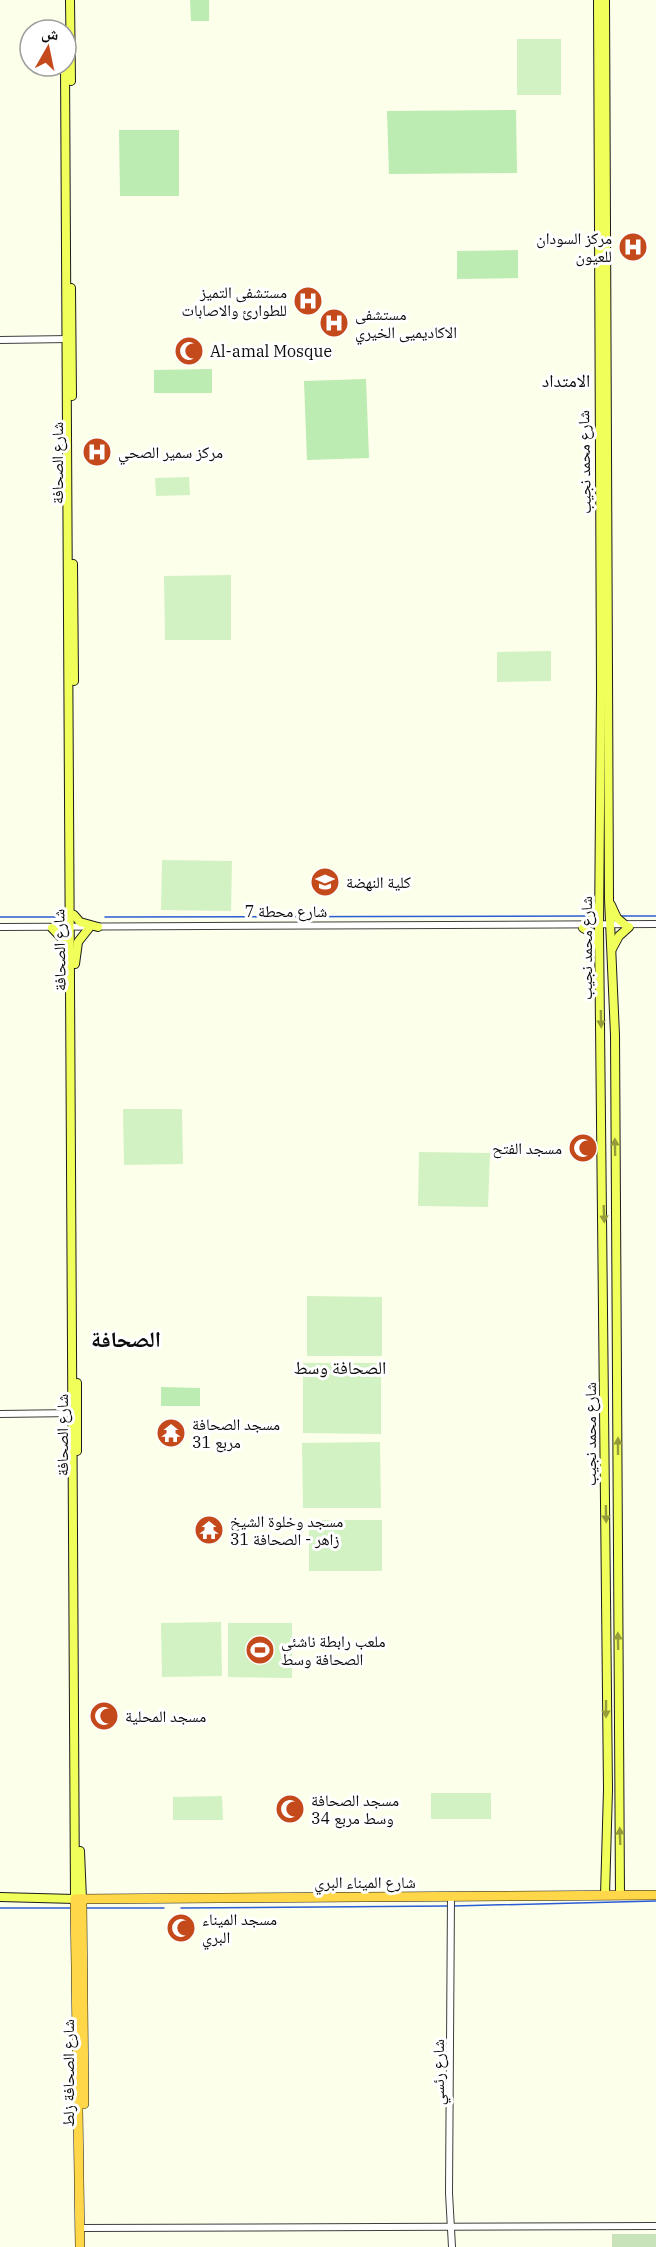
<svg xmlns="http://www.w3.org/2000/svg" width="656" height="2247" font-family="'IBM Plex Serif','Noto Naskh Arabic',serif">
	<style>
		.green { fill: #bcecb1 }
		.cemetery { fill: #c8e2ba }
		.pitch { fill: #d3f2c3 }
		.lines { fill: none; stroke-linecap: round; stroke-linejoin: round }
		.stream { stroke: #2c5bd6; stroke-width: 1.5 }
		.minor-casing { stroke: #3e3e3e; stroke-width: 8 }
		.major-casing { stroke: #1c1c1c; stroke-width: 10 }
		.highway-casing { stroke: #1c1c1c; stroke-width: 10 }
		.minor { stroke: #fff; stroke-width: 6 }
		.major { stroke: #f1ff5a; stroke-width: 8 }
		.highway { stroke: #ffd748; stroke-width: 9 }
		.oneway { fill: #959d3a }
		.labels { text-anchor: middle; stroke-width: 6; stroke-linejoin: round; paint-order: stroke }
		.poi-label { font-size: 16px; fill: #0b0b0b; stroke: #fff; text-anchor: start }
		.street-label { font-size: 16px; fill: #0b0b0b; stroke: #fff }
		.neighbourhood-label { font-size: 18px; fill: #0b0b0b; stroke: #fff }
		.district-label { font-size: 22px; font-weight: bold; fill: #0b0b0b; stroke: #fff }
	</style>
	<rect width="100%" height="100%" fill="#fcffea"/>
	<g class="green">
		<path d="M190,0H209V21H191Z"/>
		<path d="M516,110L517,173L389,174L387,111Z"/>
		<path d="M119,130H179V196H120Z"/>
		<path d="M518,250V278L457,279V251Z"/>
		<path d="M212,369V393H154V370Z"/>
		<path d="M366,379L369,458L307,460L304,381Z"/>
		<path d="M161,1387L200,1388V1406H161Z"/>
	</g>
	<rect class="cemetery" x="612" y="2234" width="44" height="13"/>
	<g class="pitch">
		<rect x="517" y="39" width="44" height="56"/>
		<path d="M189,477L190,495L156,496L155,478Z"/>
		<path d="M231,575V640H165L164,576Z"/>
		<path d="M551,651V681L497,682V652Z"/>
		<path d="M162,860L232,861L231,911L161,910Z"/>
		<path d="M123,1109H182L183,1164L124,1165Z"/>
		<path d="M419,1152L490,1153L488,1207L418,1206Z"/>
		<path d="M307,1296L382,1297V1356H307Z"/>
		<path d="M303,1363H381V1434L303,1433Z"/>
		<path d="M380,1442L381,1508H303L302,1443Z"/>
		<rect x="309" y="1520" width="73" height="51"/>
		<path d="M221,1622L222,1676L162,1677L161,1623Z"/>
		<path d="M228,1623H292V1678L228,1677Z"/>
		<rect x="431" y="1793" width="60" height="26"/>
		<path d="M222,1796L223,1820H173V1797Z"/>
	</g>
	<g class="lines">
		<g class="stream">
			<path d="M622,916H656"/>
			<path d="M0,917H65"/>
			<path d="M105,917L590,916"/>
			<path d="M453,1906L656,1901"/>
			<path d="M0,1908H71"/>
			<path d="M85,1908H164"/>
			<path d="M181,1908L448,1906"/>
		</g>
		<g class="minor-casing">
			<g id="minor">
				<path d="M0,340L69,339"/>
				<path d="M0,927L656,924"/>
				<path d="M0,1414L74,1413"/>
				<path d="M451,1896L449,2193L452,2247"/>
				<path d="M80,2228L656,2226"/>
			</g>
		</g>
		<g class="major-casing">
			<g id="major">
				<path d="M70,0L71,81"/>
				<path d="M598,0L601,689L599,929L608,1790L605,1895"/>
				<path d="M605,0L609,899L615,1035L620,1895"/>
				<path d="M71,288L72,396"/>
				<path d="M73,564L74,681"/>
				<path d="M611,905L617,918L624,924"/>
				<path d="M74,915L80,922L98,927"/>
				<path d="M586,925L594,917L598,907"/>
				<path d="M52,928L69,946"/>
				<path d="M583,928L592,933L598,945"/>
				<path d="M612,949L619,936L629,927"/>
				<path d="M75,964L78,942L89,928"/>
				<path d="M77,1383V1451"/>
				<path d="M80,1851L82,1899"/>
				<path d="M0,1897L75,1899L65,66"/>
			</g>
		</g>
		<g class="highway-casing">
			<g id="highway">
				<path d="M82,1899L84,2104"/>
				<path d="M80,2247L75,1899L656,1895"/>
			</g>
		</g>
		<use href="#minor" class="minor"/>
		<use href="#major" class="major"/>
		<use href="#highway" class="highway"/>
	</g>
	<defs><path id="oneway-solid" d="M-6-.8H1V-3.2L6.5 0L1 3.2V.8H-6Z" transform="scale(1.5)"/></defs>
	<g class="oneway">
		<use href="#oneway-solid" transform="translate(601 1019) rotate(89)"/>
		<use href="#oneway-solid" transform="translate(615 1147) rotate(-91)"/>
		<use href="#oneway-solid" transform="translate(604 1214) rotate(88)"/>
		<use href="#oneway-solid" transform="translate(618 1446) rotate(-90)"/>
		<use href="#oneway-solid" transform="translate(606 1514) rotate(89)"/>
		<use href="#oneway-solid" transform="translate(618 1641) rotate(-91)"/>
		<use href="#oneway-solid" transform="translate(606 1709) rotate(90)"/>
		<use href="#oneway-solid" transform="translate(620 1836) rotate(-92)"/>
	</g>
	<defs>
		<g id="hospital-disc" transform="scale(1.5)"><circle r="9.5" fill="#c44a1b" stroke="#fff"/><path d="M-5-5h3v3.5h4V-5h3V5h-3V1.5h-4V5h-3Z" fill="#fff"/></g>
		<g id="mosque-disc" transform="scale(1.5)"><circle r="9.5" fill="#c44a1b" stroke="#fff"/><path d="M3.5-4.9A6 6 0 1 0 3.5 4.9A5 5 0 1 1 3.5-4.9Z" fill="#fff"/></g>
		<g id="university-disc" transform="scale(1.5)"><circle r="9.5" fill="#c44a1b" stroke="#fff"/><path d="M0-5L7-2L0 1L-7-2ZM-4 1L0 2.5L4 1V4Q0 6-4 4Z" fill="#fff"/></g>
		<g id="temple-disc" transform="scale(1.5)"><circle r="9.5" fill="#c44a1b" stroke="#fff"/><path d="M0-6L5-2H3V0L6.5 2.5H4V6H1.5V3h-3V6H-4V2.5H-6.5L-3 0V-2H-5Z" fill="#fff"/></g>
		<g id="stadium-disc" transform="scale(1.5)"><circle r="9.5" fill="#c44a1b" stroke="#fff"/><path d="M0-5a6.5 5 0 1 0 0 10a6.5 5 0 1 0 0-10ZM-3.5-1.8h7v3.6h-7Z" fill="#fff"/></g>
	</defs>
	<g fill-rule="evenodd">
		<use href="#hospital-disc" x="633" y="247"/>
		<use href="#hospital-disc" x="308" y="301"/>
		<use href="#hospital-disc" x="334" y="323"/>
		<use href="#mosque-disc" x="189" y="351"/>
		<use href="#hospital-disc" x="97" y="452"/>
		<use href="#university-disc" x="325" y="882"/>
		<use href="#mosque-disc" x="583" y="1148"/>
		<use href="#temple-disc" x="171" y="1433"/>
		<use href="#temple-disc" x="209" y="1530"/>
		<use href="#stadium-disc" x="260" y="1650"/>
		<use href="#mosque-disc" x="104" y="1716"/>
		<use href="#mosque-disc" x="290" y="1809"/>
		<use href="#mosque-disc" x="181" y="1928"/>
	</g>
	<g class="labels">
		<g class="poi-label">
			<text x="612" y="244" text-anchor="end">مركز السودان<tspan x="612" dy="18">للعيون</tspan></text>
			<text x="287" y="298" text-anchor="end">مستشفى التميز<tspan x="287" dy="18">للطوارئ والاصابات</tspan></text>
			<text x="355" y="320">مستشفى<tspan x="355" dy="18">الاكاديميى الخيري</tspan></text>
			<text x="210" y="357">Al-amal Mosque</text>
			<text x="118" y="458">مركز سمير الصحي</text>
			<text x="346" y="888">كلية النهضة</text>
			<text x="562" y="1154" text-anchor="end">مسجد الفتح</text>
			<text x="192" y="1430">مسجد الصحافة<tspan x="192" dy="18">مربع 31</tspan></text>
			<text x="230" y="1527">مسجد وخلوة الشيخ<tspan x="230" dy="18">زاهر - الصحافة 31</tspan></text>
			<text x="281" y="1647">ملعب رابطة ناشئي<tspan x="281" dy="18">الصحافة وسط</tspan></text>
			<text x="125" y="1722">مسجد المحلية</text>
			<text x="311" y="1806">مسجد الصحافة<tspan x="311" dy="18">وسط مربع 34</tspan></text>
			<text x="202" y="1925">مسجد الميناء<tspan x="202" dy="18">البري</tspan></text>
		</g>
		<g class="street-label">
			<text transform="translate(584 462) rotate(-91)" y="6">شارع محمد نجيب</text>
			<text transform="translate(57 463) rotate(-90)" y="6">شارع الصحافة</text>
			<text x="286" y="917">شارع محطة 7</text>
			<text transform="translate(586 948) rotate(-90)" y="6">شارع محمد نجيب</text>
			<text transform="translate(59 950) rotate(-91)" y="6">شارع الصحافة</text>
			<text transform="translate(590 1434) rotate(-90)" y="6">شارع محمد نجيب</text>
			<text transform="translate(62 1435) rotate(-90)" y="6">شارع الصحافة</text>
			<text x="365" y="1888">شارع الميناء البري</text>
			<text transform="translate(438 2072) rotate(-90)" y="6">شارع رئسي</text>
			<text transform="translate(68 2073) rotate(-90)" y="6">شارع الصحافة زلط</text>
		</g>
		<g class="neighbourhood-label">
			<text x="566" y="387">الامتداد</text>
			<text x="340" y="1374">الصحافة وسط</text>
		</g>
		<g class="district-label">
			<text x="126" y="1347">الصحافة</text>
		</g>
	</g>
	<g transform="translate(48 48) rotate(9)"><circle r="28" fill="#ffffff" stroke="#9d9d9d" stroke-width="1.5"/>
	<path d="M0-4.5L10 22L0 15L-10 22Z" fill="#c44a1b"/>
	<text y="-9" font-size="16" font-weight="bold" text-anchor="middle" fill="#0b0b0b">ش</text>
	</g>
</svg>
